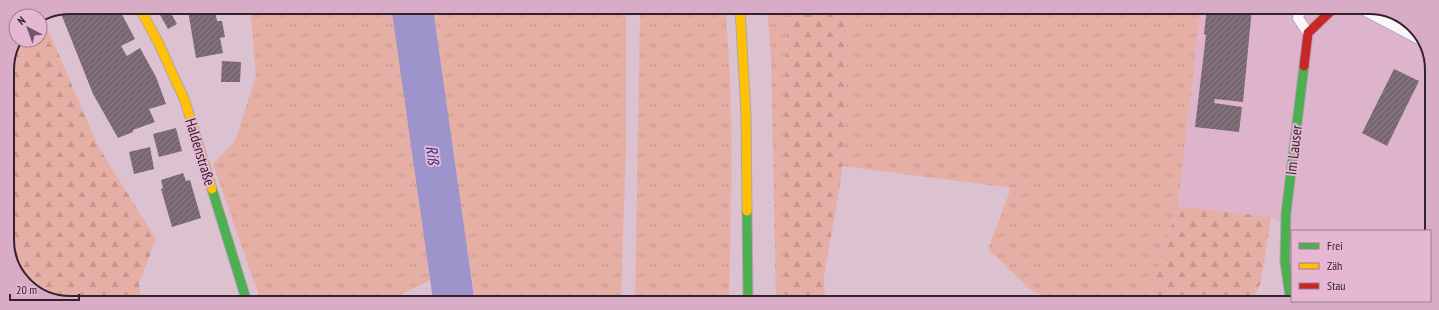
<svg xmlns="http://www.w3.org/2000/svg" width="1439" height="310" font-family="'PT Sans Narrow',sans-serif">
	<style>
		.built { fill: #deb4cd }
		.grass { fill: url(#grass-tufts) }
		.forest { fill: url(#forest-firs) }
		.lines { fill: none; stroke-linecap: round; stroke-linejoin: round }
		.river { stroke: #9c94cb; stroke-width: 41 }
		.building { fill: url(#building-hatch) }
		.lane-casing { stroke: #b6a2ae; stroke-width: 12 }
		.fast-casing { stroke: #b6a2ae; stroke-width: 11 }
		.slow-casing { stroke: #b6a2ae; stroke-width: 11 }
		.jam-casing { stroke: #b6a2ae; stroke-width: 11 }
		.lane { stroke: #faf6f8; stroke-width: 10 }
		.fast { stroke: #4caf50; stroke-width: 9 }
		.slow { stroke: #ffc107; stroke-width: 9 }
		.jam { stroke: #c62828; stroke-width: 9 }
		.labels { text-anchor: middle; stroke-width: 4; stroke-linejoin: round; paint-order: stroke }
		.street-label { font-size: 15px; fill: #33212c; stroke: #e6b7d3 }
		.water-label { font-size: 16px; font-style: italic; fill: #382f84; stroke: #e6b7d3 }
		.rim { fill: none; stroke: #33212c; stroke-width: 2 }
	</style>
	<defs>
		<pattern id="grass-tufts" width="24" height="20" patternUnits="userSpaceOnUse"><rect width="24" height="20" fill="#e6afa5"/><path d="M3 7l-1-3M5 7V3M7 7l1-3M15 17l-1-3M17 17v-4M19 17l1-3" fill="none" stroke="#c6968e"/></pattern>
		<pattern id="forest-firs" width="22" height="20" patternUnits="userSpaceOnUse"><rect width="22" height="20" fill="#e6afa5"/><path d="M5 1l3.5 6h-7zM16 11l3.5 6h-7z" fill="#c6968e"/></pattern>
		<pattern id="building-hatch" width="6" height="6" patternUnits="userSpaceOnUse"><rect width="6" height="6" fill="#786671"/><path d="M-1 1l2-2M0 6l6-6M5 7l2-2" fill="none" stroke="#8e8089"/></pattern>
	</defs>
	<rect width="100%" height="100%" fill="#dcc2d1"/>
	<path class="built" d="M1201,8H1381L1413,25L1431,58L1430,253V231H1297L1271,217L1178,206Z"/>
	<g class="grass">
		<path d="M250,7H626V148L621,302H476L469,261L386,302H261L213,164L235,141L256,76Z"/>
		<path d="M640,8H725C735,105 731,204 729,302H635Z"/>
		<path d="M767,8H788L785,90V302H776L771,57Z"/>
		<path d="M848,8H1201L1178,206L1146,303H1055L1030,289L988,249L1011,188L843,166Z"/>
		<path d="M44,18L49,32L40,36V20Z"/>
	</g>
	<g class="forest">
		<path d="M788,8H848L843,166L824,277L825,302H785V90Z"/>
		<path d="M49,32L98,146L156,239L139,284L142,302H58L26,285L8,252L7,66L17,44L28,40H40V36Z"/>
		<path d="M1178,206L1271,217L1261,282L1251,303H1146Z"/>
	</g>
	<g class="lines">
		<path class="river" d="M412,7L454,302"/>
	</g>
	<g class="building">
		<path d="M70,7H118L135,39L121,46L127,56L140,48L156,77L166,104L149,109L155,122L133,130V132L118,138L93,94L60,11Z"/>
		<path d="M208,7H214L217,21H222L225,37L220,38L223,53L196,58L188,11Z"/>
		<path d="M168,8L177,24L168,29L159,13Z"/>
		<path d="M1207,8H1252L1243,102L1215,99L1214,103L1242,107L1239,132L1195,127L1206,35L1204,34Z"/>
		<path d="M222,61L241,62L240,82H221Z"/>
		<path d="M1394,69L1419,81L1387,146L1362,133Z"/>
		<path d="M176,128L182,151L159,157L153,134Z"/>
		<path d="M150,147L154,169L134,174L129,152Z"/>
		<path d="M183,173L186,181L190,180L201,218L172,227L161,189L163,188L161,180Z"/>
		<path d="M186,295L187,302H154V301Z"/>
	</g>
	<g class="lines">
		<g class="lane-casing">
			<g id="lane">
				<path d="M1300,8L1298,18L1308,33"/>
				<path d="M1360,8L1421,40"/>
			</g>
		</g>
		<g class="fast-casing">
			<g id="fast">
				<path d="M212,189L247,302"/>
				<path d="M747,211L748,302"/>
				<path d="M1291,303L1285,262L1286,213L1304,66"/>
			</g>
		</g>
		<g class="slow-casing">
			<g id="slow">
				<path d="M139,7L158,42L185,101L212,189"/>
				<path d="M740,8L746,115L747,211"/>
			</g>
		</g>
		<g class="jam-casing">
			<path id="jam" d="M1304,66L1308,33L1334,8"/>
		</g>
		<use href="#lane" class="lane"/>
		<use href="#fast" class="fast"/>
		<use href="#slow" class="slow"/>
		<use href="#jam" class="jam"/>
	</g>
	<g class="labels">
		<g class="street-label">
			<text transform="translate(1294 150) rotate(-83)" y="5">Im Lauser</text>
			<text transform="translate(200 152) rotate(73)" y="5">Haldenstraße</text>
		</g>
		<g class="water-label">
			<text transform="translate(433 155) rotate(82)" y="6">Riß</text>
		</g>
	</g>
	<path d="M0 0H1439V310H0ZM70 14H1369A56 56 0 0 1 1425 70V240A56 56 0 0 1 1369 296H70A56 56 0 0 1 14 240V70A56 56 0 0 1 70 14Z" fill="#d8abc6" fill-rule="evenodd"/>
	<path class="rim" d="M70 14H1369A56 56 0 0 1 1425 70V240A56 56 0 0 1 1369 296H70A56 56 0 0 1 14 240V70A56 56 0 0 1 70 14Z"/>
	<rect x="1291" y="230" width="140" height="72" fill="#e6b7d3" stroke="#9e7b90"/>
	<rect x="1299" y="243" width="20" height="6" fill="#4caf50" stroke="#9e7b90"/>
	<text x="1327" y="250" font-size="12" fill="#33212c">Frei</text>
	<rect x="1299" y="263" width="20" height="6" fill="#ffc107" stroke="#9e7b90"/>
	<text x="1327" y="270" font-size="12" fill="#33212c">Zäh</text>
	<rect x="1299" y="283" width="20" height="6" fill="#c62828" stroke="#9e7b90"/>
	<text x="1327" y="290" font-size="12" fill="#33212c">Stau</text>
	<g transform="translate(28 28) rotate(319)"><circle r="19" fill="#e6b7d3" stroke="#9e7b90"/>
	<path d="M0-3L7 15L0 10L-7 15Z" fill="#6e5966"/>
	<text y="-6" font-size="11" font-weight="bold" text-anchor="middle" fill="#33212c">N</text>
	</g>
	<path d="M10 294v6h69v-6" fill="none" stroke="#33212c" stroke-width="2"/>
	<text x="16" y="294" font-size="12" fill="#33212c" stroke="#e6b7d3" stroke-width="3" paint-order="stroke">20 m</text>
</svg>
